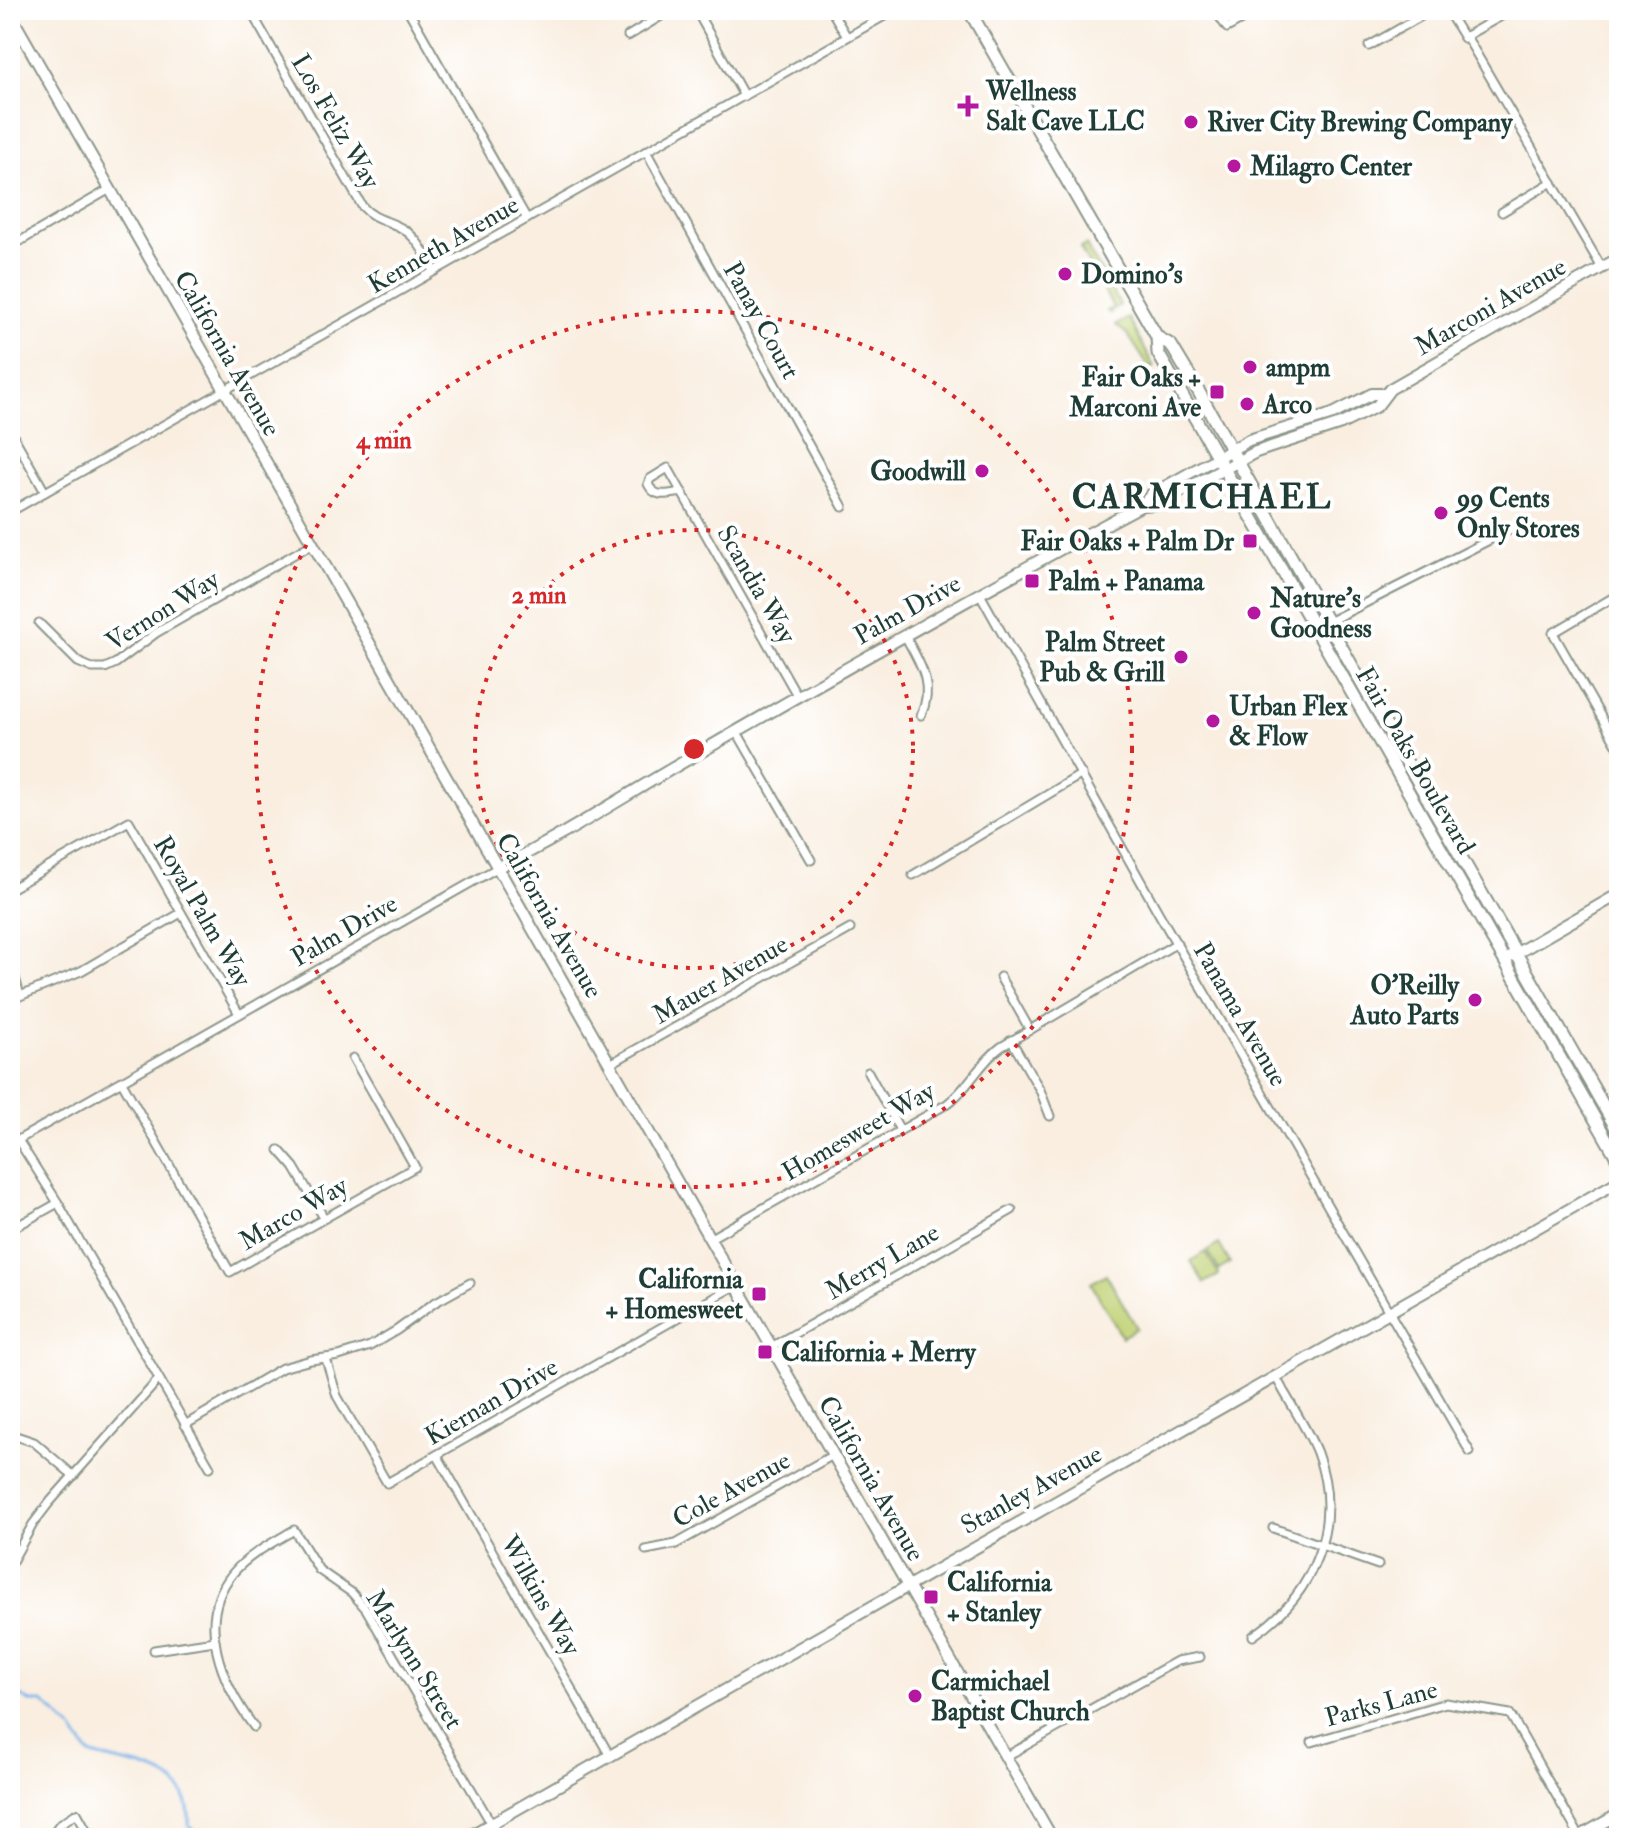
<svg xmlns="http://www.w3.org/2000/svg" width="1629" height="1848" font-family="'IM FELL Double Pica',serif">
	<style>
		.green { fill: #c0d275; stroke: #708854; stroke-width: 2 }
		.lines { fill: none; stroke-linecap: round; stroke-linejoin: round }
		.stream { stroke: #7ab3ea; stroke-width: 3 }
		.street-casing { stroke: #8c968a; stroke-width: 11 }
		.secondary-casing { stroke: #8c968a; stroke-width: 14 }
		.primary-casing { stroke: #8c968a; stroke-width: 15 }
		.street { stroke: #fff; stroke-width: 7 }
		.secondary { stroke: #fff; stroke-width: 10 }
		.primary { stroke: #fff; stroke-width: 11 }
		.ring { fill: none; stroke: #d62828; stroke-width: 4; stroke-dasharray: 4 8 }
		.poi-dot { fill: #b5179e; stroke: #fff; stroke-width: 3 }
		.labels { text-anchor: middle; stroke-width: 8; stroke-linejoin: round; paint-order: stroke }
		.poi-label { font-size: 26px; font-weight: bold; fill: #1f3d34; stroke: #fff; text-anchor: start }
		.street-label { font-size: 26px; fill: #1f3d34; stroke: #fff }
		.district-label { font-size: 34px; font-weight: bold; letter-spacing: 2px; fill: #1f3d34; stroke: #fff }
		.centre { fill: #d62828; stroke: #fff; stroke-width: 4 }
		.ring-label { font-size: 24px; text-anchor: middle; font-weight: bold; fill: #d62828; stroke: #fff; stroke-width: 8; stroke-linejoin: round; paint-order: stroke }
	</style>
	<rect width="100%" height="100%" fill="#fff"/>
	<filter id="ink" filterUnits="userSpaceOnUse"><feTurbulence type="fractalNoise" baseFrequency=".0125" numOctaves="2"/><feDisplacementMap in="SourceGraphic" scale="16" xChannelSelector="R" yChannelSelector="G"/><feConvolveMatrix kernelMatrix="1 2 1 2 8 2 1 2 1" color-interpolation-filters="sRGB"/></filter>
	<filter id="wash" filterUnits="userSpaceOnUse"><feTurbulence type="fractalNoise" baseFrequency=".006" numOctaves="4" result="noise"/><feDisplacementMap in="SourceGraphic" scale="32" xChannelSelector="R" yChannelSelector="G"/><feGaussianBlur stdDeviation="1.8" result="paint"/><feColorMatrix in="noise" values="0 0 0 0 0 0 0 0 0 0 0 0 0 0 0 0 0 1.4 0 .05"/><feComposite in="paint" operator="in"/></filter>
	<g filter="url(#wash)">
		<rect width="100%" height="100%" fill="#f9eee0"/>
		<g class="green">
			<path d="M1086,245L1120,305L1110,313L1107,311L1113,307L1080,248Z"/>
			<path d="M1129,318L1154,367L1150,369L1128,335L1116,325Z"/>
			<path d="M1219,1244L1230,1263L1219,1270L1208,1251Z"/>
			<path d="M1206,1252L1219,1275L1204,1283L1191,1261Z"/>
			<path d="M1106,1274L1137,1328L1122,1337L1091,1283Z"/>
		</g>
		<g class="lines">
			<path class="stream" d="M10,1689L30,1702H43L72,1729L89,1754C134,1768 192,1765 189,1825L199,1838"/>
		</g>
	</g>
	<g filter="url(#ink)">
		<g class="lines">
			<g class="street-casing">
				<g id="street">
					<path d="M250,10L362,206C374,220 388,220 403,229C418,238 426,256 434,271"/>
					<path d="M408,10L527,219"/>
					<path d="M696,10L744,96"/>
					<path d="M831,10L847,37"/>
					<path d="M1215,10L1227,28L1259,10"/>
					<path d="M1447,10L1464,38L1466,36L1602,268"/>
					<path d="M628,36L671,10"/>
					<path d="M1466,36L1512,10"/>
					<path d="M1369,46L1432,10"/>
					<path d="M646,151L843,507"/>
					<path d="M1502,212L1552,182"/>
					<path d="M10,247L110,189"/>
					<path d="M10,430L45,492"/>
					<path d="M682,492C668,494 655,499 648,484L650,479L668,468L798,697"/>
					<path d="M10,512L895,10"/>
					<path d="M980,594L1158,912L1470,1452"/>
					<path d="M1619,594L1553,633L1619,748"/>
					<path d="M1328,622L1509,530"/>
					<path d="M39,623L78,662L92,668H105L116,663L156,633L312,544"/>
					<path d="M905,636C920,663 935,685 921,715"/>
					<path d="M737,732L811,860"/>
					<path d="M913,875L1082,774"/>
					<path d="M10,889L129,821L239,1014"/>
					<path d="M10,959L20,996L81,971L181,913"/>
					<path d="M1000,977L1030,1030"/>
					<path d="M1011,1040L1040,1090L1050,1116"/>
					<path d="M610,1064L850,929"/>
					<path d="M868,1072L900,1130"/>
					<path d="M122,1082L230,1272L415,1167L353,1058"/>
					<path d="M279,1150L294,1167L324,1218"/>
					<path d="M10,1230L58,1203"/>
					<path d="M709,1239L947,1104C969,1088 979,1063 1001,1047L1177,943"/>
					<path d="M771,1347L1012,1210"/>
					<path d="M326,1359L337,1396L387,1483L736,1285"/>
					<path d="M185,1425L282,1368L311,1360L339,1356L370,1346L397,1330L434,1303L470,1283"/>
					<path d="M10,1434L34,1442L74,1476"/>
					<path d="M437,1455L610,1756"/>
					<path d="M210,1467L58,1203L18,1140L497,868"/>
					<path d="M1273,1528L1378,1565"/>
					<path d="M646,1550L676,1544L833,1455"/>
					<path d="M10,1565L33,1524L49,1503L159,1379"/>
					<path d="M1253,1636C1313,1596 1344,1524 1317,1453C1307,1427 1289,1403 1276,1377"/>
					<path d="M154,1650L215,1641"/>
					<path d="M254,1727C222,1684 194,1620 233,1573C249,1554 274,1542 294,1530L319,1570L352,1593L366,1609L491,1823"/>
					<path d="M1312,1742L1446,1703L1510,1714L1580,1837"/>
					<path d="M1005,1757L1177,1661L1200,1657"/>
					<path d="M49,1838L60,1824L77,1813L91,1838"/>
				</g>
			</g>
			<g class="secondary-casing">
				<g id="secondary">
					<path d="M10,14L1052,1838"/>
					<path d="M1142,505L1157,504L1256,452L1341,424L1377,406L1390,389L1619,258"/>
					<path d="M497,868C565,836 627,794 692,757C841,671 990,586 1142,505L1152,494L1249,440L1333,414L1372,394H1384"/>
					<path d="M1510,957L1619,894"/>
					<path d="M466,1838L1619,1181"/>
					<path d="M1577,1838L1619,1814"/>
				</g>
			</g>
			<g class="primary-casing">
				<g id="primary">
					<path d="M969,10L1157,337L1158,353L1619,1161"/>
					<path d="M1157,337L1171,345L1195,385L1370,698L1619,1133"/>
				</g>
			</g>
			<use href="#street" class="street"/>
			<use href="#secondary" class="secondary"/>
			<use href="#primary" class="primary"/>
		</g>
	</g>
	<g class="ring">
		<circle cx="694" cy="749" r="219"/>
		<circle cx="694" cy="749" r="438"/>
	</g>
	<g class="poi-dot">
		<path d="M964 94h8v8h8v8h-8v8h-8v-8h-8v-8h8z"/>
		<circle cx="1191" cy="122" r="8"/>
		<circle cx="1234" cy="166" r="8"/>
		<circle cx="1065" cy="274" r="8"/>
		<circle cx="1250" cy="367" r="8"/>
		<rect x="1209" y="384" width="16" height="16" rx="4"/>
		<circle cx="1247" cy="404" r="8"/>
		<circle cx="982" cy="471" r="8"/>
		<circle cx="1441" cy="513" r="8"/>
		<rect x="1242" y="533" width="16" height="16" rx="4"/>
		<rect x="1024" y="573" width="16" height="16" rx="4"/>
		<circle cx="1254" cy="613" r="8"/>
		<circle cx="1181" cy="657" r="8"/>
		<circle cx="1213" cy="721" r="8"/>
		<circle cx="1475" cy="1000" r="8"/>
		<rect x="751" y="1286" width="16" height="16" rx="4"/>
		<rect x="757" y="1344" width="16" height="16" rx="4"/>
		<rect x="923" y="1589" width="16" height="16" rx="4"/>
		<circle cx="915" cy="1696" r="8"/>
	</g>
	<g class="labels">
		<g class="poi-label">
			<text x="986" y="100">Wellness<tspan x="986" dy="30">Salt Cave LLC</tspan></text>
			<text x="1207" y="131">River City Brewing Company</text>
			<text x="1250" y="175">Milagro Center</text>
			<text x="1081" y="283">Domino's</text>
			<text x="1266" y="376">ampm</text>
			<text x="1201" y="386" text-anchor="end">Fair Oaks +<tspan x="1201" dy="30">Marconi Ave</tspan></text>
			<text x="1263" y="413">Arco</text>
			<text x="966" y="480" text-anchor="end">Goodwill</text>
			<text x="1457" y="507">99 Cents<tspan x="1457" dy="30">Only Stores</tspan></text>
			<text x="1234" y="550" text-anchor="end">Fair Oaks + Palm Dr</text>
			<text x="1048" y="590">Palm + Panama</text>
			<text x="1270" y="607">Nature's<tspan x="1270" dy="30">Goodness</tspan></text>
			<text x="1165" y="651" text-anchor="end">Palm Street<tspan x="1165" dy="30">Pub &amp; Grill</tspan></text>
			<text x="1229" y="715">Urban Flex<tspan x="1229" dy="30">&amp; Flow</tspan></text>
			<text x="1459" y="994" text-anchor="end">O'Reilly<tspan x="1459" dy="30">Auto Parts</tspan></text>
			<text x="743" y="1288" text-anchor="end">California<tspan x="743" dy="30">+ Homesweet</tspan></text>
			<text x="781" y="1361">California + Merry</text>
			<text x="947" y="1591">California<tspan x="947" dy="30">+ Stanley</tspan></text>
			<text x="931" y="1690">Carmichael<tspan x="931" dy="30">Baptist Church</tspan></text>
		</g>
		<g class="street-label">
			<text transform="translate(336 121) rotate(60)" y="9">Los Feliz Way</text>
			<text transform="translate(443 244) rotate(-30)" y="9">Kenneth Avenue</text>
			<text transform="translate(1490 306) rotate(-30)" y="9">Marconi Avenue</text>
			<text transform="translate(762 320) rotate(61)" y="9">Panay Court</text>
			<text transform="translate(228 353) rotate(60)" y="9">California Avenue</text>
			<text transform="translate(757 584) rotate(60)" y="9">Scandia Way</text>
			<text transform="translate(907 609) rotate(-29)" y="9">Palm Drive</text>
			<text transform="translate(162 610) rotate(-32)" y="9">Vernon Way</text>
			<text transform="translate(1416 760) rotate(60)" y="9">Fair Oaks Boulevard</text>
			<text transform="translate(203 911) rotate(60)" y="9">Royal Palm Way</text>
			<text transform="translate(550 915) rotate(60)" y="9">California Avenue</text>
			<text transform="translate(344 930) rotate(-30)" y="9">Palm Drive</text>
			<text transform="translate(720 979) rotate(-30)" y="9">Mauer Avenue</text>
			<text transform="translate(1241 1014) rotate(60)" y="9">Panama Avenue</text>
			<text transform="translate(858 1131) rotate(-30)" y="9">Homesweet Way</text>
			<text transform="translate(293 1213) rotate(-30)" y="9">Marco Way</text>
			<text transform="translate(882 1261) rotate(-30)" y="9">Merry Lane</text>
			<text transform="translate(491 1401) rotate(-30)" y="9">Kiernan Drive</text>
			<text transform="translate(872 1478) rotate(60)" y="9">California Avenue</text>
			<text transform="translate(731 1489) rotate(-29)" y="9">Cole Avenue</text>
			<text transform="translate(1031 1489) rotate(-29)" y="9">Stanley Avenue</text>
			<text transform="translate(541 1595) rotate(60)" y="9">Wilkins Way</text>
			<text transform="translate(415 1659) rotate(58)" y="9">Marlynn Street</text>
			<text transform="translate(1381 1703) rotate(-15)" y="9">Parks Lane</text>
		</g>
		<g class="district-label">
			<text x="1202" y="508">CARMICHAEL</text>
		</g>
	</g>
	<circle cx="694" cy="749" r="12" class="centre"/>
	<g class="ring-label">
		<text x="384" y="448">4 min</text>
		<text x="539" y="603">2 min</text>
	</g>
	<rect width="1629" height="1848" fill="none" stroke="#fff" stroke-width="40"/>
</svg>
